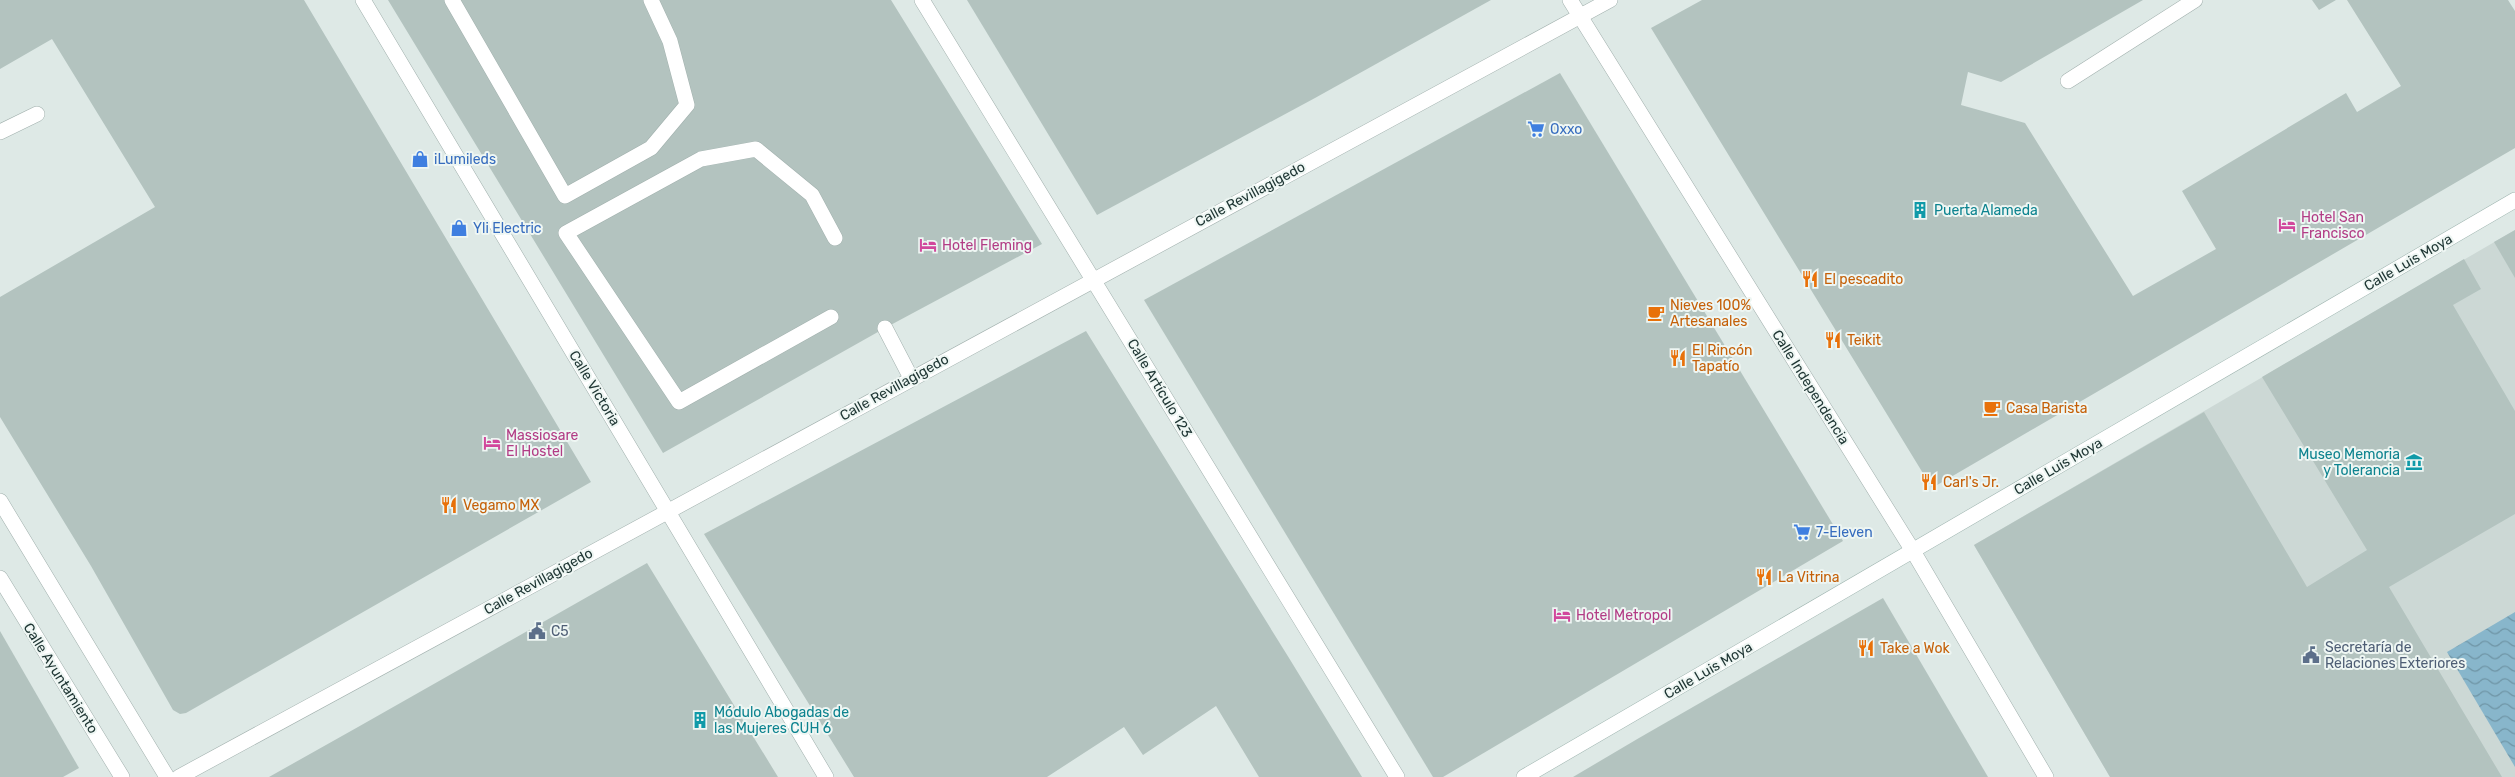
<svg xmlns="http://www.w3.org/2000/svg" width="2515" height="777" font-family="Rubik,sans-serif">
	<style>
		.built { fill: #ccd8d5 }
		.water { fill: url(#water-waves) }
		.building { fill: #b3c3bf }
		.lines { fill: none; stroke-linecap: round; stroke-linejoin: round }
		.lane-casing { stroke: #a1b0ad; stroke-width: 16 }
		.street-casing { stroke: #a1b0ad; stroke-width: 16 }
		.secondary-casing { stroke: #9eb4af; stroke-width: 16 }
		.lane { stroke: #fff; stroke-width: 15 }
		.street { stroke: #fff; stroke-width: 15 }
		.secondary { stroke: #fff; stroke-width: 15 }
		.labels { text-anchor: middle; stroke-width: 4; stroke-linejoin: round; paint-order: stroke }
		.shop-label { font-size: 14px; fill: #366cbe; stroke: #eef6f3; text-anchor: start }
		.street-label { font-size: 14px; fill: #203735; stroke: #eef6f3 }
		.culture-label { font-size: 14px; fill: #0d838f; stroke: #eef6f3; text-anchor: start }
		.hotel-label { font-size: 14px; fill: #b23c85; stroke: #eef6f3; text-anchor: start }
		.food-label { font-size: 14px; fill: #c56008; stroke: #eef6f3; text-anchor: start }
		.service-label { font-size: 14px; fill: #4e5e75; stroke: #eef6f3; text-anchor: start }
	</style>
	<defs>
		<pattern id="water-waves" width="16" height="10" patternUnits="userSpaceOnUse" patternTransform="scale(1.25)"><rect width="16" height="10" fill="#88b6cb"/><path d="M0 5q4-4 8 0t8 0" fill="none" stroke="#6f95a6"/></pattern>
	</defs>
	<rect width="100%" height="100%" fill="#dee9e6"/>
	<path class="built" d="M2515,230V777H2110L1974,545Z"/>
	<path class="water" d="M2515,612V767L2447,652Z"/>
	<g class="building">
		<path d="M0,0H304L591,482L186,713L180,714L173,710L91,566L0,417V297L155,207L52,39L0,69Z"/>
		<path d="M388,0H891L1042,244L885,328L663,453Z"/>
		<path d="M967,0H1491L1315,98L1097,215Z"/>
		<path d="M1702,0H2143L2001,82L1968,72L1961,105L2025,123L2133,296L2216,249L2182,191L2346,93L2357,112L2401,86L2347,0H2508L2515,11V148L1932,488L1651,28Z"/>
		<path d="M2312,0H2336L2319,10Z"/>
		<path d="M1560,73L1843,541L1443,777H1433L1144,300Z"/>
		<path d="M2515,230V278L2494,242Z"/>
		<path d="M2464,259L2481,289L2453,305L2515,411V514L2389,587L2502,777H2110L1974,545L2204,412L2307,587L2367,550L2262,377Z"/>
		<path d="M1086,331L1289,658L1362,777H1259L1216,706L1143,755L1124,727L1047,777H854L704,534Z"/>
		<path d="M647,563L778,777H269L358,727Z"/>
		<path d="M1883,598L1988,777H1573L1639,738Z"/>
		<path d="M0,631L79,768L63,777H0Z"/>
	</g>
	<g class="lines">
		<g class="lane-casing">
			<g id="lane">
				<path d="M452,0L565,196L651,148L687,105L670,41L651,0"/>
				<path d="M2068,81L2195,0"/>
				<path d="M0,132L37,114"/>
				<path d="M831,317L679,402L566,233L701,159L756,149L812,195L835,238"/>
				<path d="M885,328L911,378"/>
				<path d="M0,501L167,777"/>
			</g>
		</g>
		<g class="street-casing">
			<g id="street">
				<path d="M363,0L826,777"/>
				<path d="M922,0L1397,777"/>
				<path d="M1570,0L1913,551L2046,777"/>
				<path d="M0,578L122,777"/>
				<path d="M179,777L1610,0"/>
			</g>
		</g>
		<g class="secondary-casing">
			<path id="secondary" d="M1524,777L2515,200"/>
		</g>
		<use href="#lane" class="lane"/>
		<use href="#street" class="street"/>
		<use href="#secondary" class="secondary"/>
	</g>
	<defs>
		<g id="supermarket-bare" transform="scale(1.35)"><path d="M-6-5.5h2.5l.6 2H6L4.5 2H-2.5L-4.4-4H-6ZM-1.5 3.2a1.3 1.3 0 1 0 .1 0ZM3 3.2a1.3 1.3 0 1 0 .1 0Z" fill="#3f7fe0" stroke="#eef6f3" stroke-width="2.5" paint-order="stroke"/></g>
		<g id="shop-bare" transform="scale(1.35)"><path d="M-5-2.5h2.3a2.7 3.5 0 0 1 5.4 0H5L5.5 6h-11ZM-1.5-2.5h3a1.5 2.3 0 0 0-3 0Z" fill="#3f7fe0" stroke="#eef6f3" stroke-width="2.5" paint-order="stroke"/></g>
		<g id="building-bare" transform="scale(1.35)"><path d="M-4-6H4V6H1V3H-1V6H-4ZM-2.5-4.3h1.7v1.8h-1.7ZM.8-4.3h1.7v1.8H.8ZM-2.5-1h1.7V.8h-1.7ZM.8-1h1.7V.8H.8Z" fill="#0f9aa8" stroke="#eef6f3" stroke-width="2.5" paint-order="stroke"/></g>
		<g id="hotel-bare" transform="scale(1.35)"><path d="M-6-4.5h1.5V1H6V5H4.5V3h-9V5H-6ZM-4 0a1.8 1.8 0 1 1 3.6 0ZM.5 0V-2.5h3Q6-2.5 6 0Z" fill="#d1479c" stroke="#eef6f3" stroke-width="2.5" paint-order="stroke"/></g>
		<g id="restaurant-bare" transform="scale(1.35)"><path d="M-5-6h1v4h1v-4h1v4h1v-4h1v5L-1.5 .5V6h-2V.5L-5-1ZM5-6V6H3V1.5H1.5Q1.5-4 5-6Z" fill="#e8710a" stroke="#eef6f3" stroke-width="2.5" paint-order="stroke"/></g>
		<g id="cafe-bare" transform="scale(1.35)"><path d="M-5.5-4.5H6V0H3Q3 3.5 0 3.5H-2.5Q-5.5 3.5-5.5 0ZM3-3.2v2h1.7v-2ZM-6 4.5H4V6H-6Z" fill="#e8710a" stroke="#eef6f3" stroke-width="2.5" paint-order="stroke"/></g>
		<g id="museum-bare" transform="scale(1.35)"><path d="M0-6L6-3V-2H-6V-3ZM-5-1h2V3h-2ZM-1-1h2V3h-2ZM3-1h2V3H3ZM-6 4H6V6H-6Z" fill="#0f9aa8" stroke="#eef6f3" stroke-width="2.5" paint-order="stroke"/></g>
		<g id="civic-bare" transform="scale(1.35)"><path d="M-.6-6.5H3V-4.5H.6V-3L4-1V1h2V6H-6V1h2V-1L-.6-3ZM-1.2 2.5V6h2.4V2.5Z" fill="#5c6f8a" stroke="#eef6f3" stroke-width="2.5" paint-order="stroke"/></g>
	</defs>
	<g fill-rule="evenodd">
		<use href="#supermarket-bare" x="1536" y="129"/>
		<use href="#shop-bare" x="420" y="159"/>
		<use href="#building-bare" x="1920" y="210"/>
		<use href="#hotel-bare" x="2287" y="225"/>
		<use href="#shop-bare" x="459" y="228"/>
		<use href="#hotel-bare" x="928" y="245"/>
		<use href="#restaurant-bare" x="1810" y="279"/>
		<use href="#cafe-bare" x="1656" y="313"/>
		<use href="#restaurant-bare" x="1833" y="340"/>
		<use href="#restaurant-bare" x="1678" y="358"/>
		<use href="#cafe-bare" x="1992" y="408"/>
		<use href="#hotel-bare" x="492" y="443"/>
		<use href="#museum-bare" x="2414" y="462"/>
		<use href="#restaurant-bare" x="1929" y="482"/>
		<use href="#restaurant-bare" x="449" y="505"/>
		<use href="#supermarket-bare" x="1802" y="532"/>
		<use href="#restaurant-bare" x="1764" y="577"/>
		<use href="#hotel-bare" x="1562" y="615"/>
		<use href="#civic-bare" x="537" y="631"/>
		<use href="#restaurant-bare" x="1866" y="648"/>
		<use href="#civic-bare" x="2311" y="655"/>
		<use href="#building-bare" x="700" y="720"/>
	</g>
	<g class="labels">
		<g class="shop-label">
			<text x="1550" y="134">Oxxo</text>
			<text x="434" y="164">iLumileds</text>
			<text x="473" y="233">Yli Electric</text>
			<text x="1816" y="537">7-Eleven</text>
		</g>
		<g class="street-label">
			<text transform="translate(1250 194) rotate(-28)" y="5">Calle Revillagigedo</text>
			<text transform="translate(2408 262) rotate(-30)" y="5">Calle Luis Moya</text>
			<text transform="translate(894 387) rotate(-29)" y="5">Calle Revillagigedo</text>
			<text transform="translate(1811 387) rotate(58)" y="5">Calle Independencia</text>
			<text transform="translate(595 388) rotate(59)" y="5">Calle Victoria</text>
			<text transform="translate(1160 388) rotate(59)" y="5">Calle Artículo 123</text>
			<text transform="translate(2058 466) rotate(-30)" y="5">Calle Luis Moya</text>
			<text transform="translate(538 581) rotate(-29)" y="5">Calle Revillagigedo</text>
			<text transform="translate(1708 670) rotate(-30)" y="5">Calle Luis Moya</text>
			<text transform="translate(61 678) rotate(58)" y="5">Calle Ayuntamiento</text>
		</g>
		<g class="culture-label">
			<text x="1934" y="215">Puerta Alameda</text>
			<text x="2400" y="459" text-anchor="end">Museo Memoria<tspan x="2400" dy="16">y Tolerancia</tspan></text>
			<text x="714" y="717">Módulo Abogadas de<tspan x="714" dy="16">las Mujeres CUH 6</tspan></text>
		</g>
		<g class="hotel-label">
			<text x="2301" y="222">Hotel San<tspan x="2301" dy="16">Francisco</tspan></text>
			<text x="942" y="250">Hotel Fleming</text>
			<text x="506" y="440">Massiosare<tspan x="506" dy="16">El Hostel</tspan></text>
			<text x="1576" y="620">Hotel Metropol</text>
		</g>
		<g class="food-label">
			<text x="1824" y="284">El pescadito</text>
			<text x="1670" y="310">Nieves 100%<tspan x="1670" dy="16">Artesanales</tspan></text>
			<text x="1847" y="345">Teikit</text>
			<text x="1692" y="355">El Rincón<tspan x="1692" dy="16">Tapatío</tspan></text>
			<text x="2006" y="413">Casa Barista</text>
			<text x="1943" y="487">Carl's Jr.</text>
			<text x="463" y="510">Vegamo MX</text>
			<text x="1778" y="582">La Vitrina</text>
			<text x="1880" y="653">Take a Wok</text>
		</g>
		<g class="service-label">
			<text x="551" y="636">C5</text>
			<text x="2325" y="652">Secretaría de<tspan x="2325" dy="16">Relaciones Exteriores</tspan></text>
		</g>
	</g>
</svg>
